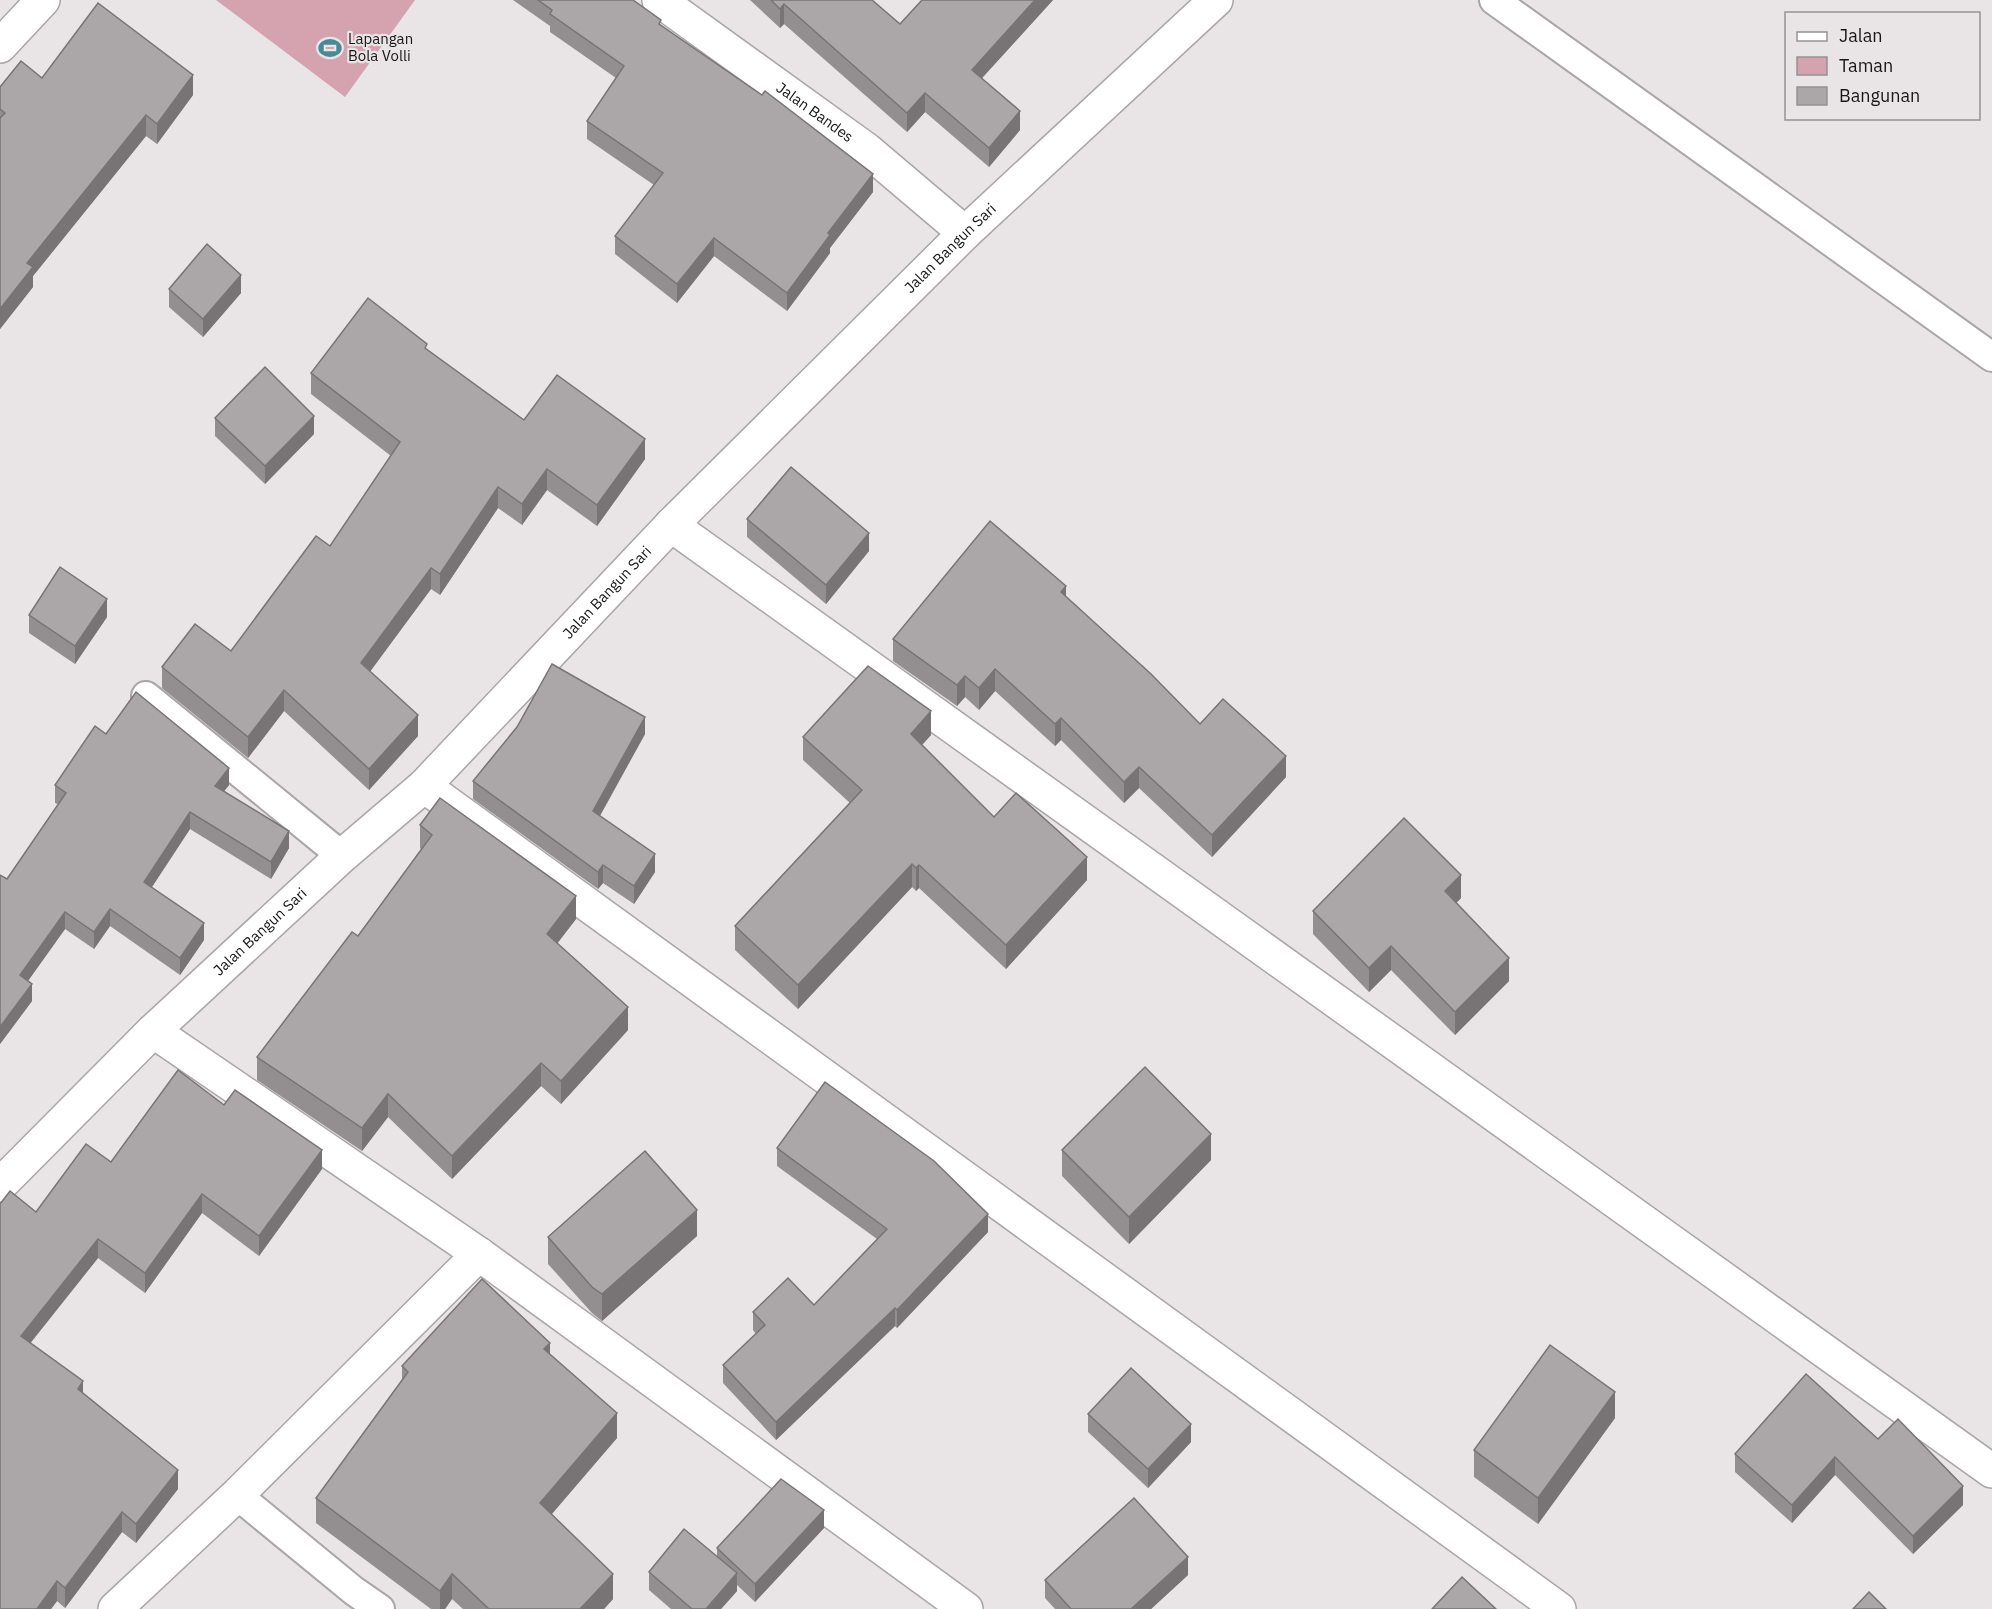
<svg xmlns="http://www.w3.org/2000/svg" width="1992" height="1609" font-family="'IBM Plex Sans',sans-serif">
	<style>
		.green { fill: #d5a3b0 }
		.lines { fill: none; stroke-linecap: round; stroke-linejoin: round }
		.lane-casing { stroke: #aaa5a6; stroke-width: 32 }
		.street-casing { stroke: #aaa5a6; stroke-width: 36 }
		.lane { stroke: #fff; stroke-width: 28 }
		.street { stroke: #fff; stroke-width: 33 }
		.wall { fill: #938f90 }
		.shaded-wall { fill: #787475 }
		.building { fill: #aba6a7; stroke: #787475; stroke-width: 1.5 }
		.labels { text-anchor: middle; stroke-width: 4.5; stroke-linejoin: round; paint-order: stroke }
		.poi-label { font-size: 15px; fill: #181617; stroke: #e9e4e5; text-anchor: start }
		.street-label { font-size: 15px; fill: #181617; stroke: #e9e4e5 }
	</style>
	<rect width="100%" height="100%" fill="#e9e4e5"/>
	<path class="green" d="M216,0H415L345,97Z"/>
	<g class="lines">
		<g class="lane-casing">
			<g id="lane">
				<path d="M1494,0L1992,357"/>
				<path d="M146,696L342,856"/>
				<path d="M237,1495L354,1591L380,1609"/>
			</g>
		</g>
		<g class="street-casing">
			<g id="street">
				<path id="s1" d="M659,0L867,150L965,233"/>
				<path d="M0,46L43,0"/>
				<path d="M671,525L1992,1471"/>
				<path d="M424,786L1559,1609"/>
				<path d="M153,1031L479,1254L966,1609"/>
				<path id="s2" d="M0,1185L153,1031L342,856L424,786L671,525L965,233L1216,0"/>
				<path d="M115,1609L237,1495L479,1254"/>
			</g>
		</g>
		<use href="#lane" class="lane"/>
		<use href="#street" class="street"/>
	</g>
	<g class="wall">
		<path d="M513,0H633L661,25L873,192L830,248V253L787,311L714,256L677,303L615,254V236L654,185L587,139V121L616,78L550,32V26Z"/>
		<path d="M750,0H872L900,24L922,0H1053L982,78L1020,130L989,167L925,112L907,132L784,24L780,28Z"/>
		<path d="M42,78L193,95L157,144L146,136L33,276V287L0,329V87Z"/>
		<path d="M169,289L241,293L203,337L169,307Z"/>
		<path d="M427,350L524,420L645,459L597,526L547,490L522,525L498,508L440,595L431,589L370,671L418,736L369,790L284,711L248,758L162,688V667L231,651L330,546L391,456L311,394V373Z"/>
		<path d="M215,418L314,434L265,484L215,436Z"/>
		<path d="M747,519L869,551L826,604L747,537Z"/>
		<path d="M1066,597L1200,724L1286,777L1212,857L1139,788L1124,803L1061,740L1055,746L995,691L979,710L965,697L957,706L893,661V639Z"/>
		<path d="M29,615L107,617L75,664L29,633Z"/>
		<path d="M106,734L229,785L224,791L289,848L271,879L190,829L152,887L204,940L180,975L110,926L94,949L65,929L28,981L32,1001L0,1044V875L7,879L58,804L55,803V785Z"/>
		<path d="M645,734L600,816L655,872L634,904L603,883L598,889L473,799V781Z"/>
		<path d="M931,735L922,745L994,817L1087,880L1006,969L919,888L916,891L912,887L798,1009L735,950V926L850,803L803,760V737Z"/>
		<path d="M420,825L576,919L557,943L628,1030L561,1104L541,1086L452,1179L388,1117L362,1151L257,1080V1057L358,936L421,849L420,848Z"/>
		<path d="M1461,898L1456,903L1509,981L1455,1035L1391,970L1369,992L1313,934V911Z"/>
		<path d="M224,1105L322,1169L259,1256L202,1213L145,1293L98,1258L30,1343L83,1393L178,1489L136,1543L122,1532L65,1608L57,1601L51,1609H0L36,1212L111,1162Z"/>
		<path d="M777,1148L988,1232L897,1328L895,1326L776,1440L723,1383V1365L756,1334L753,1330V1312L814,1305L877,1239L777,1166Z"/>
		<path d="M1062,1150L1211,1160L1129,1244L1062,1176Z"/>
		<path d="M697,1236L602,1321L592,1313L548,1264V1237Z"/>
		<path d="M550,1355L617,1438L551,1514L613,1599L604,1609H463L452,1599L445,1609H431L316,1523V1498L402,1381V1366Z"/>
		<path d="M1088,1414L1191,1442L1148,1488L1088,1432Z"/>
		<path d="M1615,1418L1538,1524L1474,1477V1450Z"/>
		<path d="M1878,1439L1963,1505L1913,1554L1835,1475L1792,1523L1735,1472V1454Z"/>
		<path d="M824,1528L755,1602L737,1585V1591L721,1609H671L649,1590V1572L717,1556V1548Z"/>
		<path d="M1188,1575L1151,1609H1055L1045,1598V1580Z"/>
	</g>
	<g class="shaded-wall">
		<path d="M1035,0H1053L972,89V70Z"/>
		<path d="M784,4V24L780,28V9Z"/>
		<path d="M193,75V95L157,144V124Z"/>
		<path d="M925,93V112L907,132V113Z"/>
		<path d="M1020,111V130L989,167V148Z"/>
		<path d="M146,115V136L33,276V287L0,329V309L27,263Z"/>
		<path d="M873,174V192L830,248V253L787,311V293L828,233Z"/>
		<path d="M714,238V256L677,303V284Z"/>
		<path d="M241,275V293L203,337V319Z"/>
		<path d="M314,416V434L265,484V466Z"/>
		<path d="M645,439V459L597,526V505Z"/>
		<path d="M547,469V490L522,525V504Z"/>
		<path d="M498,487V508L440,595V574Z"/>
		<path d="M869,533V551L826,604V585Z"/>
		<path d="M431,568V589L361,684V663Z"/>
		<path d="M1066,586V607L1061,592Z"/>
		<path d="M107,599V617L75,664V646Z"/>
		<path d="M995,669V691L979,710V688Z"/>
		<path d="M965,676V697L957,706V685Z"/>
		<path d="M284,690V711L248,758V737Z"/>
		<path d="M931,711V735L911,757V734Z"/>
		<path d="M418,715V736L369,790V769Z"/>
		<path d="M645,717V734L593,828V811Z"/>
		<path d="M1061,718V740L1055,746V724Z"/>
		<path d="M1286,756V777L1212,857V835Z"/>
		<path d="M1139,767V788L1124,803V782Z"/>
		<path d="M229,768V785L215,803V786Z"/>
		<path d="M190,812V829L144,899V882Z"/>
		<path d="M289,831V848L271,879V862Z"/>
		<path d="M655,854V872L634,904V886Z"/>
		<path d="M1087,857V880L1006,969V945Z"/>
		<path d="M912,864V887L798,1009V985Z"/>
		<path d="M603,865V883L598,889V872Z"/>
		<path d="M919,865V888L916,891V868Z"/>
		<path d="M1461,875V898L1445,915V891Z"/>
		<path d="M576,896V919L547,957V934Z"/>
		<path d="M110,909V926L94,949V932Z"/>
		<path d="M65,912V929L20,992V975Z"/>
		<path d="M204,923V940L180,975V958Z"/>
		<path d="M1391,946V970L1369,992V968Z"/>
		<path d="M1509,958V981L1455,1035V1012Z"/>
		<path d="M32,984V1001L0,1044V1027Z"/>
		<path d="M628,1007V1030L561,1104V1081Z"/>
		<path d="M541,1063V1086L452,1179V1156Z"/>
		<path d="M388,1094V1117L362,1151V1128Z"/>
		<path d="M1211,1134V1160L1129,1244V1217Z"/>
		<path d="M322,1150V1169L259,1256V1236Z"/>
		<path d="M202,1194V1213L145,1293V1273Z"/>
		<path d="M697,1210V1236L602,1321V1294Z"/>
		<path d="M988,1214V1232L897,1328V1310Z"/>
		<path d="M98,1239V1258L21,1355V1336Z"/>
		<path d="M895,1308V1326L776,1440V1422Z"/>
		<path d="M550,1343V1368L544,1349Z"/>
		<path d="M83,1381V1401L78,1389Z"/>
		<path d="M1615,1392V1418L1538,1524V1498Z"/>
		<path d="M617,1413V1438L540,1528V1503Z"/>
		<path d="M1191,1424V1442L1148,1488V1469Z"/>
		<path d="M1835,1457V1475L1792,1523V1505Z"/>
		<path d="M178,1470V1489L136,1543V1524Z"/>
		<path d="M1963,1486V1505L1913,1554V1536Z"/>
		<path d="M824,1510V1528L755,1602V1584Z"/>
		<path d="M122,1512V1532L65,1608V1588Z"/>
		<path d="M1188,1557V1575L1151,1609H1131Z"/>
		<path d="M737,1573V1591L721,1609H706Z"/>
		<path d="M452,1574V1599L445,1609H440V1591Z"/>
		<path d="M613,1574V1599L604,1609H580Z"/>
		<path d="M57,1581V1601L51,1609H37Z"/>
	</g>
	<g class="building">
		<path d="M538,0H633L661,20L659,24L762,95L765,91L873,174L828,233L830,235L787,293L714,238L677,284L615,236L663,173L587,121L624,66L550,14L552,10Z"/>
		<path d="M771,0H872L900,24L922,0H1035L972,70L1020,111L989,148L925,93L907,113L784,4L780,9Z"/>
		<path d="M98,3L193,75L157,124L146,115L27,263L33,267L0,309V118L5,113L0,109V87L21,61L42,78Z"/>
		<path d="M207,244L241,275L203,319L169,289Z"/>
		<path d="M368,298L427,344L425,348L524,420L557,375L645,439L597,505L547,469L522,504L498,487L440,574L431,568L361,663L418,715L369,769L284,690L248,737L162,667L195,624L231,651L316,536L330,546L400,442L311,373Z"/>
		<path d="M265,367L314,416L265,466L215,418Z"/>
		<path d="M791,467L869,533L826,585L747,519Z"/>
		<path d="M990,521L1066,586L1061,592L1151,674L1200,724L1223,699L1286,756L1212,835L1139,767L1124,782L1061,718L1055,724L995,669L979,688L965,676L957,685L893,639Z"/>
		<path d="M60,567L107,599L75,646L29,615Z"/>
		<path d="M552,664L645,717L593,811L655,854L634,886L603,865L598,872L473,781L517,727Z"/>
		<path d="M868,666L931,711L911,734L994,817L1016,793L1087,857L1006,945L919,865L916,868L912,864L798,985L735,926L862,790L803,737Z"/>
		<path d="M136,692L229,768L215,786L289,831L271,862L190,812L144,882L204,923L180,958L110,909L94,932L65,912L20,975L32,984L0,1027V875L7,879L66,793L55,785L95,726L106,734Z"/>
		<path d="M440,798L576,896L547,934L628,1007L561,1081L541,1063L452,1156L388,1094L362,1128L257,1057L352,932L358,936L432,835L420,825Z"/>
		<path d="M1404,818L1461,875L1445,891L1509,958L1455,1012L1391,946L1369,968L1313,911Z"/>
		<path d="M1145,1067L1211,1134L1129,1217L1062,1150Z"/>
		<path d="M178,1070L224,1105L235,1090L322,1150L259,1236L202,1194L145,1273L98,1239L21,1336L83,1381L78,1389L178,1470L136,1524L122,1512L65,1588L57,1581L37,1609H0V1204L10,1191L36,1212L86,1144L111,1162Z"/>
		<path d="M825,1082L934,1161L988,1214L897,1310L895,1308L776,1422L723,1365L765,1325L753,1312L788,1278L814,1305L887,1229L777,1148Z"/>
		<path d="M645,1151L697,1210L602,1294L592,1287L548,1237Z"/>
		<path d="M482,1279L550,1343L544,1349L617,1413L540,1503L613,1574L580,1609H489L452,1574L440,1591L316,1498L408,1372L402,1366Z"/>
		<path d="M1550,1345L1615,1392L1538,1498L1474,1450Z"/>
		<path d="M1131,1368L1191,1424L1148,1469L1088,1414Z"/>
		<path d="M1806,1374L1878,1439L1898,1419L1963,1486L1913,1536L1835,1457L1792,1505L1735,1454Z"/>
		<path d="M781,1479L824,1510L755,1584L717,1548Z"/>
		<path d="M1134,1498L1188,1557L1131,1609H1071L1045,1580Z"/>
		<path d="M684,1529L737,1573L706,1609H692L649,1572Z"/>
		<path d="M1462,1577L1496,1609H1432Z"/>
		<path d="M1869,1592L1886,1609H1853Z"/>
	</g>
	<defs>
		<g id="stadium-bare" transform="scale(1.8)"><path d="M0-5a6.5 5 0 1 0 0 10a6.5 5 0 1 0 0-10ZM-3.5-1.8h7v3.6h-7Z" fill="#458a97" stroke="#e9e4e5" stroke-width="2.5" paint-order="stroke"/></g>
	</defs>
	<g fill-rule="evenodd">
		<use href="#stadium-bare" x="330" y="48"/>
	</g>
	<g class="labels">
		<g class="poi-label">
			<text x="348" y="44">Lapangan<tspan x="348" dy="17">Bola Volli</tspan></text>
		</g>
		<g class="street-label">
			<text dy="5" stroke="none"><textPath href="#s1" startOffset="192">Jalan Bandes</textPath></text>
			<text dy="5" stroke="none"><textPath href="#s2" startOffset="1335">Jalan Bangun Sari</textPath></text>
			<text dy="5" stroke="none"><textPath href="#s2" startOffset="849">Jalan Bangun Sari</textPath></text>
			<text dy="5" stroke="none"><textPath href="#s2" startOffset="363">Jalan Bangun Sari</textPath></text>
		</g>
	</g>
	<rect x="1785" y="12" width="195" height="108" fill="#e9e4e5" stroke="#959293" stroke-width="1.5"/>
	<rect x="1797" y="32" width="30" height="9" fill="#ffffff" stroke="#959293" stroke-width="1.5"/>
	<text x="1839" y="42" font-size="18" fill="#181617">Jalan</text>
	<rect x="1797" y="57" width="30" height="18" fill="#d5a3b0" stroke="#959293" stroke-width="1.5"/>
	<text x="1839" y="72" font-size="18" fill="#181617">Taman</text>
	<rect x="1797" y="87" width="30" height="18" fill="#aba6a7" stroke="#959293" stroke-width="1.5"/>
	<text x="1839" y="102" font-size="18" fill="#181617">Bangunan</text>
</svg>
